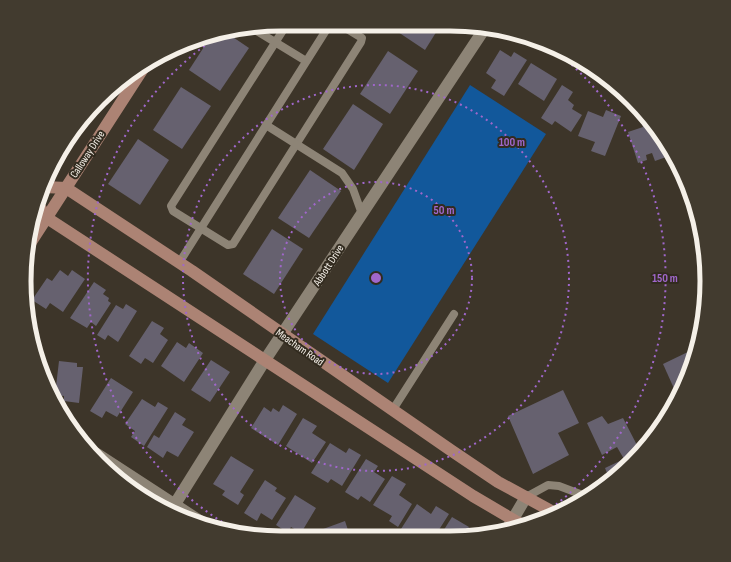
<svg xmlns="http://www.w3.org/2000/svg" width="731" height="562" font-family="'Sofia Sans Condensed',sans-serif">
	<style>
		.water { fill: #12589b }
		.building { fill: #66616f }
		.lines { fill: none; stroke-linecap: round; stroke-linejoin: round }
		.lane { stroke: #8d8476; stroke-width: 8 }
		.street { stroke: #8d8476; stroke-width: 12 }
		.secondary { stroke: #ac8374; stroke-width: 12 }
		.ring { fill: none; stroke: #a067cb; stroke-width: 2; stroke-dasharray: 2 4 }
		.labels { text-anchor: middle; stroke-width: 4; stroke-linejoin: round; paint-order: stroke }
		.street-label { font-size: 11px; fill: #f5f0e8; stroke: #322b1f }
		.rim { fill: none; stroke: #f5f0e8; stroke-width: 5 }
		.centre { fill: #a067cb; stroke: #322b1f; stroke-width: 2 }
		.ring-label { font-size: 12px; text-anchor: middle; font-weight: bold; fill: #a067cb; stroke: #322b1f; stroke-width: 4; stroke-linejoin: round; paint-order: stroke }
	</style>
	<rect width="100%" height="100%" fill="#3d3529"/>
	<path class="water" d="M470,85L546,134L388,383L313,334Z"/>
	<g class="building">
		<path d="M403,24H437L440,26L425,50L398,32Z"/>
		<path d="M224,31L249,48L220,91L189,70L213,33Z"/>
		<path d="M500,50L511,57L514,52L527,60L504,96L491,88L496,80L486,73Z"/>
		<path d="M388,51L418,71L390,114L360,94Z"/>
		<path d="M531,63L557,79L544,101L518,84Z"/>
		<path d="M562,85L573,92L568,100L574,105L572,109L582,115L571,132L555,121L552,125L541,118Z"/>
		<path d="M181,87L211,106L182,149L153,130Z"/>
		<path d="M353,104L383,124L354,170L323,149Z"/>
		<path d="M606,110L621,116L605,156L591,151L595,142L578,136L588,111L603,117Z"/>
		<path d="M644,118L663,138L669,156L655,161L652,153L646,155L647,160L638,163L628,132L643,127L640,119Z"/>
		<path d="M138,139L169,160L140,205L108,184Z"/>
		<path d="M310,170L341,191L309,238L278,218Z"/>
		<path d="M272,229L303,249L274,294L243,274Z"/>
		<path d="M60,270L68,276L72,270L85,279L63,312L50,303L46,309L32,300L47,278L52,281Z"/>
		<path d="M94,282L106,290L103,294L109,298L108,301L111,303L96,326L91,322L87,328L70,318Z"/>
		<path d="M126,304L137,311L118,342L108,335L105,340L97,335L116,305L123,309Z"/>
		<path d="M152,321L164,328L160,334L168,340L153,363L145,358L141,364L129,356Z"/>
		<path d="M177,342L186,348L189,343L203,353L184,382L161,366Z"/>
		<path d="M694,349L689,363L676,393L663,364Z"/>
		<path d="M211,360L230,372L210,402L191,390Z"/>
		<path d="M59,361L77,363V367H83L79,403L64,401V396L55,395Z"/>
		<path d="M111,378L133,392L117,417L106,411L102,418L90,411Z"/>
		<path d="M563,390L579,423L558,433L569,455L533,474L508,416Z"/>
		<path d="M142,399L155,407L158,402L168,408L144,446L131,437L135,431L125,424Z"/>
		<path d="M283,405L297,414L278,445L251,428L264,407L271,412L273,408L279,412Z"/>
		<path d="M175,412L186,419L182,425L194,432L178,457L167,451L163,458L147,447L154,435L159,438Z"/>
		<path d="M602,416L608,424L623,418L639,449L609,478L605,468L624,459L617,447L602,455L587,423Z"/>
		<path d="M303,418L317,426L312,433L326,442L312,463L286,446Z"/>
		<path d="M330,443L346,453L349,448L361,455L342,486L331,479L328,483L311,473Z"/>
		<path d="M231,456L254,470L240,492L244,495L238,505L222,495L225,491L213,484Z"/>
		<path d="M366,459L378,466L374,472L385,479L370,502L361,496L358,500L345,492Z"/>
		<path d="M392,476L406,484L399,495L412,504L398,527L389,521L392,516L373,505Z"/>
		<path d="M265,480L277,488L275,491L286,498L272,520L261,513L257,521L244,513Z"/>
		<path d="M295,495L316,508L301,533L291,527L288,533L276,525Z"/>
		<path d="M417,504L431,514L436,506L449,514L435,536H422L412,530L409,534L401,529Z"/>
		<path d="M452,517L469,527L464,536H440Z"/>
		<path d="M345,521L350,536H317L315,532Z"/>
	</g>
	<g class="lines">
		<g class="lane">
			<path d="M287,24L171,206L173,211L228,245L233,244L361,42L362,38L339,24"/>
			<path d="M252,28L306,61"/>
			<path d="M266,125L342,173L353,189L362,214"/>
			<path d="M179,263L330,24"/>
			<path d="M392,411L454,314"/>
			<path d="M526,497L548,485L559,486L588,497"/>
		</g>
		<g class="street">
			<path d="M97,454L209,527"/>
			<path d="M175,504L265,360L485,28"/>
			<path d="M506,531L526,497"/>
		</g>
		<g class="secondary">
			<path d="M44,187L66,188L192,271L452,451L498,482L555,513"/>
			<path d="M37,203L47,218L473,496L524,526"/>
			<path d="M29,245L146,64"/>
		</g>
	</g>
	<g class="ring">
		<circle cx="376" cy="278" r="96"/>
		<circle cx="376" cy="278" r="193"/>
		<path d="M243 534A289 289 0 0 1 225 32M558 53A289 289 0 0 1 525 526"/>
	</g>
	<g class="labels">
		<g class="street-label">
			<text transform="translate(87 154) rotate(-57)" y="4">Calloway Drive</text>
			<text transform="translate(328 265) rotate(-57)" y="4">Abbott Drive</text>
			<text transform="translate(300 347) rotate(35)" y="4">Meacham Road</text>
		</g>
	</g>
	<path d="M0 0H731V562H0ZM281 31H450A250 250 0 0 1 700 281V281A250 250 0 0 1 450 531H281A250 250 0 0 1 31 281V281A250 250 0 0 1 281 31Z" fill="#423b2f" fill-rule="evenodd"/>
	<path class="rim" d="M281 31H450A250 250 0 0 1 700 281V281A250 250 0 0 1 450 531H281A250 250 0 0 1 31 281V281A250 250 0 0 1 281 31Z"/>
	<circle cx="376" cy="278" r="6" class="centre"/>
	<g class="ring-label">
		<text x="512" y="146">100 m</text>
		<text x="444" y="214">50 m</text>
		<text x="665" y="282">150 m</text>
	</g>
</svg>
